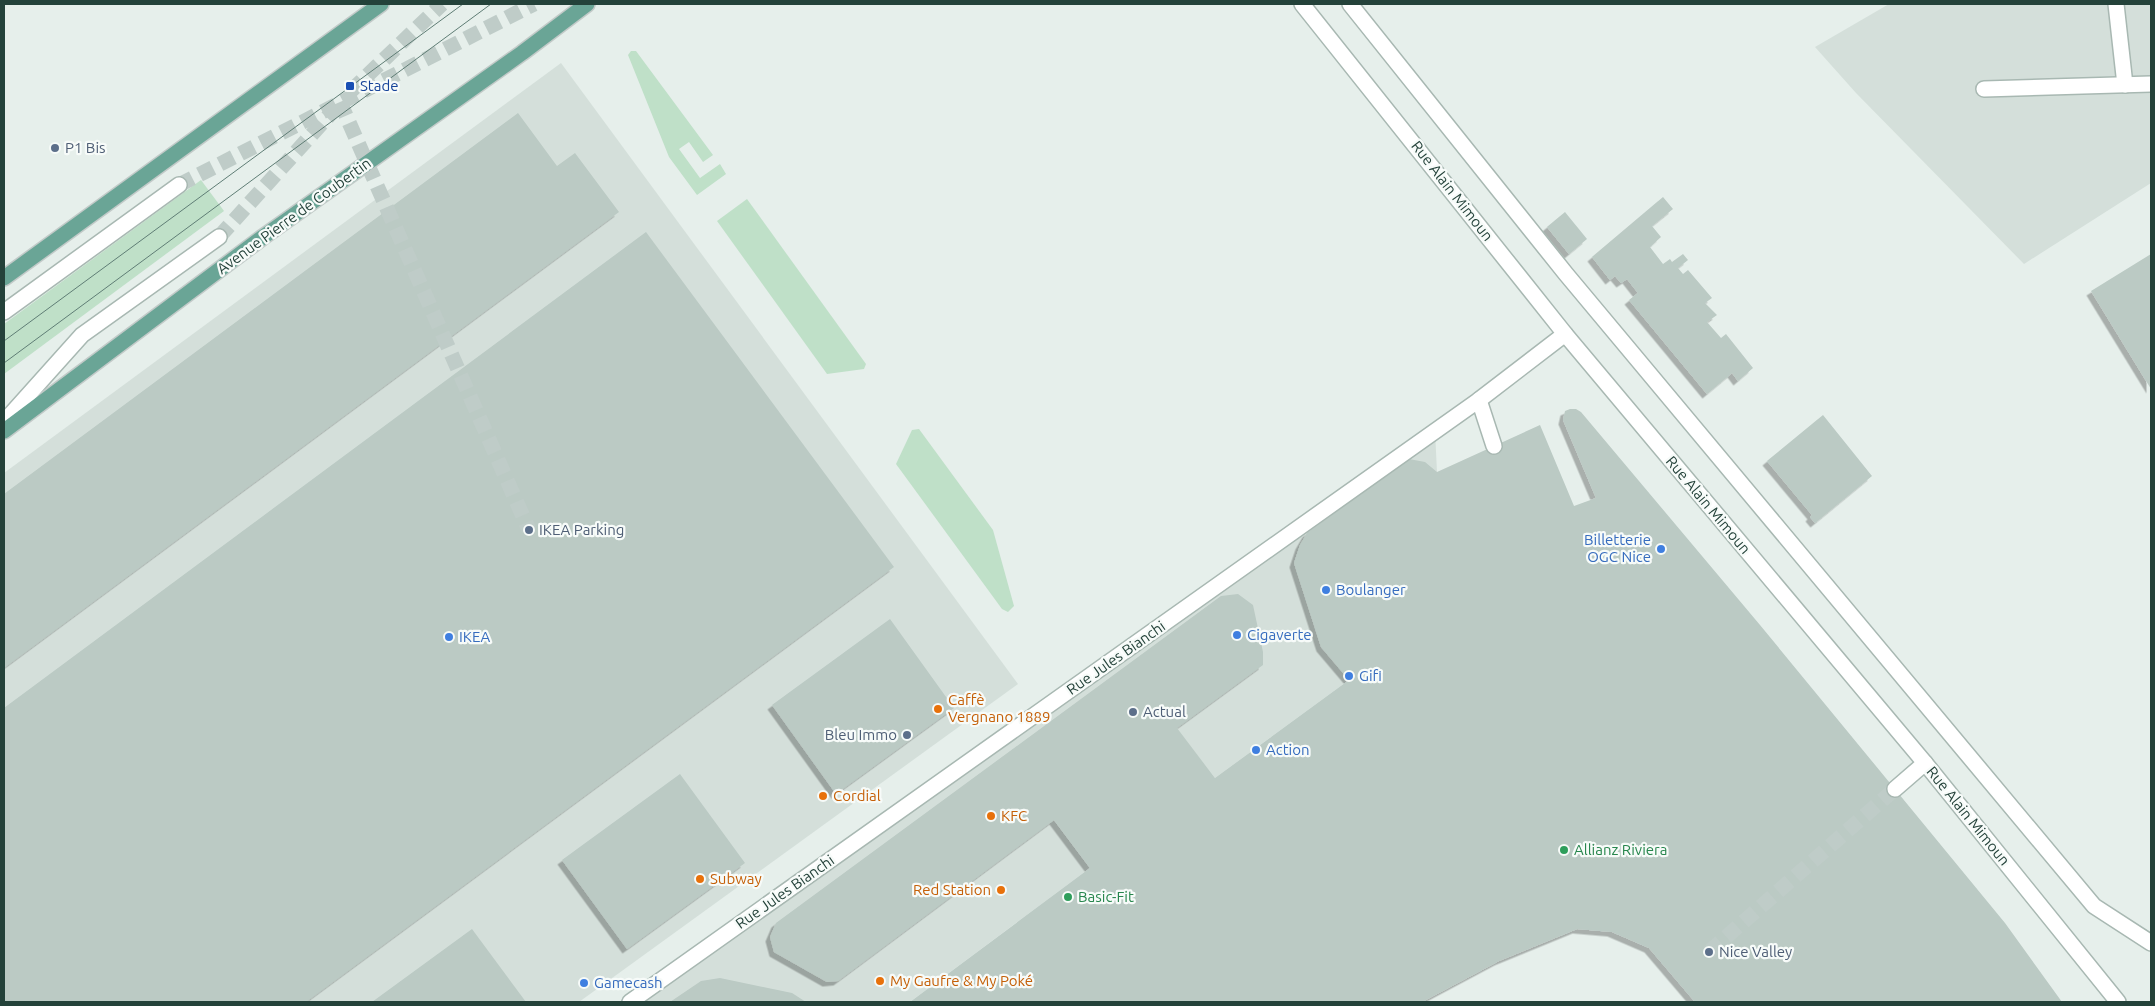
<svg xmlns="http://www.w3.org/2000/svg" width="2155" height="1006" font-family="Ubuntu,sans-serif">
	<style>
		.built { fill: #d4dfda }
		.green { fill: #bfe0c8 }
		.building { fill: #bbcac4; filter: url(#shadow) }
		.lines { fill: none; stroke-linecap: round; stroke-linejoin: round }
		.minor-tunnel { stroke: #bfccc8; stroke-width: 15; stroke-dasharray: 15 8; stroke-linecap: butt }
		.minor-casing { stroke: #a8b8b2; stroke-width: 18 }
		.major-casing { stroke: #c2cac8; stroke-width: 18 }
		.minor { stroke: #fff; stroke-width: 15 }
		.major { stroke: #6aa596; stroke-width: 15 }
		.tram { stroke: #5f7d75; stroke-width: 1 }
		.transit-dot { fill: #1a4fb4; stroke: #f7fbf9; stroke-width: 2 }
		.service-dot { fill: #5c6f8a; stroke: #f7fbf9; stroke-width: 2 }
		.shop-dot { fill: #3f7fe0; stroke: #f7fbf9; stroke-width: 2 }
		.food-dot { fill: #e8710a; stroke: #f7fbf9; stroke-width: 2 }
		.leisure-dot { fill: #2e9e5b; stroke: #f7fbf9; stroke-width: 2 }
		.labels { text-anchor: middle; stroke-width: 4.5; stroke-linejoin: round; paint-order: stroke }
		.transit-label { font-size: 15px; fill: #164399; stroke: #f7fbf9; text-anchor: start }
		.service-label { font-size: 15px; fill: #4e5e75; stroke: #f7fbf9; text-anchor: start }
		.street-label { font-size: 15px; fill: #24423a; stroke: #f7fbf9 }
		.shop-label { font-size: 15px; fill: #366cbe; stroke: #f7fbf9; text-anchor: start }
		.food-label { font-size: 15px; fill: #c56008; stroke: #f7fbf9; text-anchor: start }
		.leisure-label { font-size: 15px; fill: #27864d; stroke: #f7fbf9; text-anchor: start }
	</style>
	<defs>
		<filter id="shadow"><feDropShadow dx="-4.5" dy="4.5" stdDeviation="0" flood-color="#0004"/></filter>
	</defs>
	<rect width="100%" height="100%" fill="#e6efeb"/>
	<g class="built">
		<path d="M1889,4H2151V183L2024,264L1856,93L1815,47Z"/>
		<path d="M561,63L1018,684L579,1002H4V473Z"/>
		<path d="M1435,431L1437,472L1368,697L1349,680L1215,778L1177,729L1054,820L1090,868L910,1002H630Z"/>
	</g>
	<g class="green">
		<path d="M631,51H636L713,155L703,162L689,142L679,149L700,178L720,164L726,174L697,195L669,157L628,55Z"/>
		<path d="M201,180L224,211L4,374V324Z"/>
		<path d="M747,199L866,364L864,369L827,374L717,221Z"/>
		<path d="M919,429L993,530L1014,606L1008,612L1002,609L896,464L912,430Z"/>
	</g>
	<g class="building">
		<path d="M518,113L557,166L575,153L619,212L4,668V494Z"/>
		<path d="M1663,197L1673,209L1652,226L1661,237L1650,247L1663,264L1670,259L1672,262L1683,254L1688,260L1678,268L1683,274L1688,270L1712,298L1705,303L1717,315L1707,322L1721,338L1726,334L1753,368L1738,381L1732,373L1707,394L1629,300L1638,293L1627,279L1621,283L1615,276L1610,280L1592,257Z"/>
		<path d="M1565,212L1587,239L1569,254L1547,227Z"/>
		<path d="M646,232L894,567L306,1002H4V708Z"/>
		<path d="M2151,254V389L2091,291Z"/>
		<path d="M1570,409H1576L1581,412L1760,625L2005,923L2062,1002H1695L1649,948L1612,932L1577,929L1499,961L1422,1002H910L1090,868L1054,820L838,981L827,982L774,952L770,937L776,923L1221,596L1238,594L1253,605L1263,652V665L1177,728L1215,778L1349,680L1321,647L1294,563L1300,545L1307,533L1409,459L1425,462L1437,472L1540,425L1574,506L1596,498L1563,420L1565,411Z"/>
		<path d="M1823,415L1872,476L1815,523L1810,517L1812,515L1767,461Z"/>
		<path d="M890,619L954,708L836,794L772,705Z"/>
		<path d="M680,774L745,863L627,949L562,860Z"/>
		<path d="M472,929L526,1002H372Z"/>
		<path d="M720,978L792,993L806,1002H670L701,981Z"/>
	</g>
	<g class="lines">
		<g class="minor-tunnel">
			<path d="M351,91L442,4"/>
			<path d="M340,102L529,530"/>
			<path d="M179,185L534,4"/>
			<path d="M219,237L334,110"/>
			<path d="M1709,952L1895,789"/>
		</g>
		<g class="minor-casing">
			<g id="minor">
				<path d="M1302,4L1565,334L1925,763L2118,1002"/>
				<path d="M1350,4L1566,274L2094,906L2151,943"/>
				<path d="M2116,4L2125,85"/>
				<path d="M1984,89L2151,84"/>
				<path d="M4,312L179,185"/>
				<path d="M1479,400L1494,446"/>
				<path d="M4,422L82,335L219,237"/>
				<path d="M1895,789L1925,763"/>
				<path d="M630,1002L1479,400L1565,334"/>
			</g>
		</g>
		<g class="major-casing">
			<g id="major">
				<path d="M4,278L381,4"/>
				<path d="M4,431L263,237L522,53L587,4"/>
			</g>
		</g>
		<use href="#minor" class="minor"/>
		<use href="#major" class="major"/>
		<g class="tram">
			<path d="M4,341L463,4"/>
			<path d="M4,363L491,4"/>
		</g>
	</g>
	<rect class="transit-dot" x="345" y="81" width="10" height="10" rx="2.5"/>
	<g class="service-dot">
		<circle cx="55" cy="148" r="5"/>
		<circle cx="529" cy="530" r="5"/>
		<circle cx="1133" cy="712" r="5"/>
		<circle cx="907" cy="735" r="5"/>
		<circle cx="1709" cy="952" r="5"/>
	</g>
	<g class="shop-dot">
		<circle cx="1661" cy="549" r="5"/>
		<circle cx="1326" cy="590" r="5"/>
		<circle cx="1237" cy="635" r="5"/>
		<circle cx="449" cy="637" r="5"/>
		<circle cx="1349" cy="676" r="5"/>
		<circle cx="1256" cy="750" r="5"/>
		<circle cx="584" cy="983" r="5"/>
	</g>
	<g class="food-dot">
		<circle cx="938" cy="709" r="5"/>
		<circle cx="823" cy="796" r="5"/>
		<circle cx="991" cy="816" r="5"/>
		<circle cx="700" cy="879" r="5"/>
		<circle cx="1001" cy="890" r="5"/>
		<circle cx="880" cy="981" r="5"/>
	</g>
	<g class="leisure-dot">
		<circle cx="1564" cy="850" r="5"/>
		<circle cx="1068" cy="897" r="5"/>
	</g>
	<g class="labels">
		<g class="transit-label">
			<text x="360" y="91">Stade</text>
		</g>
		<g class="service-label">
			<text x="65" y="153">P1 Bis</text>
			<text x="539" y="535">IKEA Parking</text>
			<text x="1143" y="717">Actual</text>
			<text x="897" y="740" text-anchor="end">Bleu Immo</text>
			<text x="1719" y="957">Nice Valley</text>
		</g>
		<g class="street-label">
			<text transform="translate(1452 191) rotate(52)" y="5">Rue Alain Mimoun</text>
			<text transform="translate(294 216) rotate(-36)" y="5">Avenue Pierre de Coubertin</text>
			<text transform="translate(1708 505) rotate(50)" y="5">Rue Alain Mimoun</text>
			<text transform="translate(1116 658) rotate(-35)" y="5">Rue Jules Bianchi</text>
			<text transform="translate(1968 816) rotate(51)" y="5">Rue Alain Mimoun</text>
			<text transform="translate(785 892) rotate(-35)" y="5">Rue Jules Bianchi</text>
		</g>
		<g class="shop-label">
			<text x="1651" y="545" text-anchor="end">Billetterie<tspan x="1651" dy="17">OGC Nice</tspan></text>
			<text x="1336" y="595">Boulanger</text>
			<text x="1247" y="640">Cigaverte</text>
			<text x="459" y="642">IKEA</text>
			<text x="1359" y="681">Gifi</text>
			<text x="1266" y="755">Action</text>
			<text x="594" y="988">Gamecash</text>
		</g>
		<g class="food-label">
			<text x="948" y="705">Caffè<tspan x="948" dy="17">Vergnano 1889</tspan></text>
			<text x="833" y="801">Cordial</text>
			<text x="1001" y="821">KFC</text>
			<text x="710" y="884">Subway</text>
			<text x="991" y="895" text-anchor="end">Red Station</text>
			<text x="890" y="986">My Gaufre &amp; My Poké</text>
		</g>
		<g class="leisure-label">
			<text x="1574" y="855">Allianz Riviera</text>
			<text x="1078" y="902">Basic-Fit</text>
		</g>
	</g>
	<rect width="2155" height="1006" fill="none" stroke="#24423a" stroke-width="10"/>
</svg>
